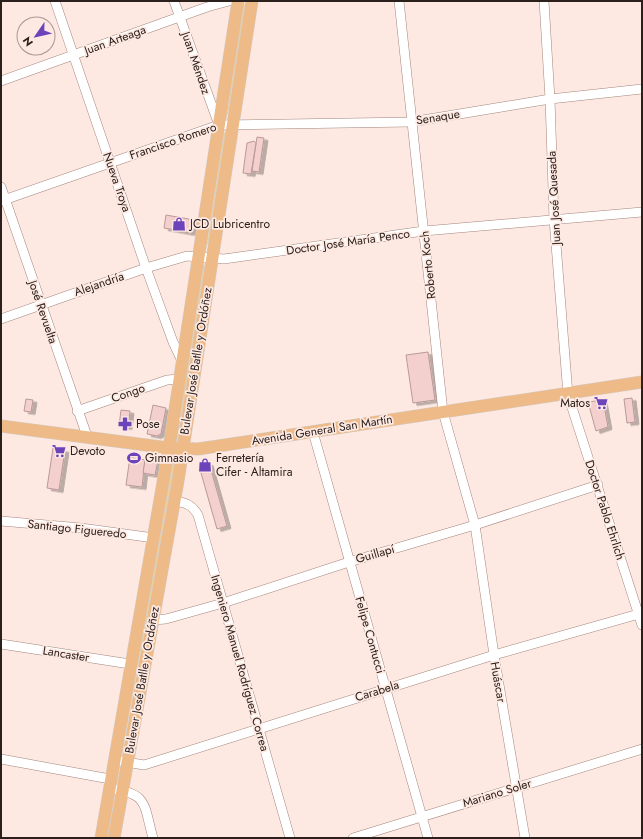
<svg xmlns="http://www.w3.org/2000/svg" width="643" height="839" font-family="Jost,sans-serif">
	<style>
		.grass { fill: #eacf9f }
		.building { fill: #f3cfce; stroke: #ba9998; filter: url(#shadow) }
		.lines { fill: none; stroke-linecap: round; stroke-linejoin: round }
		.minor-casing { stroke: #a3867c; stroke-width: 10 }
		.major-casing { stroke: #d1cecd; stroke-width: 13 }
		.minor { stroke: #fff; stroke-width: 9 }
		.major { stroke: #eeba87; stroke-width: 12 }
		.labels { text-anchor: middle; stroke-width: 3.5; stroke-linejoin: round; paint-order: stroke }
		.street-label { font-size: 12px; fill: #2c201c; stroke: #fde9e2 }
		.poi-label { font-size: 12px; fill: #2c201c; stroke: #fde9e2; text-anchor: start }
	</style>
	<defs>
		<filter id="shadow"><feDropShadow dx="4" dy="2.5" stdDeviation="0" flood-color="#0004"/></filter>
	</defs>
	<rect width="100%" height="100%" fill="#fde9e2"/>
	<g class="grass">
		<path d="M245,4L246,5L228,115L227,114L243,5Z"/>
		<path d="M226,132H227L208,245L207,244L224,133Z"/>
		<path d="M205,265L179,442L177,443L176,441L203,266Z"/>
		<path d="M176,454L177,456L122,754L121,753L174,455Z"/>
	</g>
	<g class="building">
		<path d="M257,137L264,138L259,172L252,171Z"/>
		<path d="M254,141L256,143L251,174L243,173L247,143Z"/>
		<path d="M166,215L194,220L191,233L164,228Z"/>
		<path d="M428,352L435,400L413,403L406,355Z"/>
		<path d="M632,398L635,422L627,423L624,399Z"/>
		<path d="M26,399L33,400L31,412L24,411Z"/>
		<path d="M603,400L608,427L596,431L588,402Z"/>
		<path d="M153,405L166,408L161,434L157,436L147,434Z"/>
		<path d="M121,410L130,411L128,427L119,426Z"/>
		<path d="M53,448L65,450L59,490L47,488Z"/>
		<path d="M130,457L145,460L142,487L126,485Z"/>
		<path d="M150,458L158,460L155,475L143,473L145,460L150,461Z"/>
		<path d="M209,463L227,526L217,529L199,466Z"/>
	</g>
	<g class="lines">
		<g class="minor-casing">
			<g id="minor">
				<path d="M55,1L146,268L173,342L182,361"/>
				<path d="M174,1L219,125"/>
				<path d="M399,1L443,412L475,525L494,655L525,838"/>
				<path d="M544,1L550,99L554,219L568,395L642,625"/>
				<path d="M1,81L207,7L229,1"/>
				<path d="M1,187L87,436"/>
				<path d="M1,201L219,125L411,122L550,99L642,89"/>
				<path d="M1,319L146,268L187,256L224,259L424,231L642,212"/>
				<path d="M77,411L167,380L180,379"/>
				<path d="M313,432L428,838"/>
				<path d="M175,501C187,503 192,505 198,515L290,838"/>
				<path d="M1,521L81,528L154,538"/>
				<path d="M153,620L166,619L223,603L349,562L475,525L598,485"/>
				<path d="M1,644L130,664"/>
				<path d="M1,759L110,779"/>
				<path d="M114,760L144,765L494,655L642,613"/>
				<path d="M109,788C149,794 143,803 153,838"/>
				<path d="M353,838L642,749"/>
			</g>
		</g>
		<g class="major-casing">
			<g id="major">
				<path d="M1,426L169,448L198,449L642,382"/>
				<path d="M101,838L169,448L238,1"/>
				<path d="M114,838L178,481L252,1"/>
			</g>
		</g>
		<use href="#minor" class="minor"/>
		<use href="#major" class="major"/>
	</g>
	<defs>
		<g id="shop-bare" transform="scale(1.08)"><path d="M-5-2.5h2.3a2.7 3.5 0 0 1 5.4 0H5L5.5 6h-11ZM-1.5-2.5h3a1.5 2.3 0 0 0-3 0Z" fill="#6c43bb" stroke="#fde9e2" stroke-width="2.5" paint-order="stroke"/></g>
		<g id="supermarket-bare" transform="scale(1.08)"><path d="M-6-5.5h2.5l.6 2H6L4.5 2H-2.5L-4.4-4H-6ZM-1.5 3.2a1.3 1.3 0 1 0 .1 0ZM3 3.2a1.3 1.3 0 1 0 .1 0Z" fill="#6c43bb" stroke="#fde9e2" stroke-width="2.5" paint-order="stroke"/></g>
		<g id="pharmacy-bare" transform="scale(1.08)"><path d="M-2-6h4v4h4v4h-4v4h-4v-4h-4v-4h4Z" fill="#6c43bb" stroke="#fde9e2" stroke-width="2.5" paint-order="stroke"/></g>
		<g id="stadium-bare" transform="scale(1.08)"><path d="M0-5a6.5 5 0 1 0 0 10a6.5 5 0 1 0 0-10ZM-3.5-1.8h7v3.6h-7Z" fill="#6c43bb" stroke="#fde9e2" stroke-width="2.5" paint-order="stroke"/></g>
	</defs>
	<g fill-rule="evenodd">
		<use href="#shop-bare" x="179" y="224"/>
		<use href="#supermarket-bare" x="601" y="403"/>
		<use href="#pharmacy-bare" x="125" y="424"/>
		<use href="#supermarket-bare" x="59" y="451"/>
		<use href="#stadium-bare" x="134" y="458"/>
		<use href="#shop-bare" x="205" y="465"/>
	</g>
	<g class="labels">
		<g class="street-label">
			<text transform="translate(115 40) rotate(-20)" y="4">Juan Arteaga</text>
			<text transform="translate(196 63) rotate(71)" y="4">Juan Méndez</text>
			<text transform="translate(438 117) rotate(-9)" y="4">Senaque</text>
			<text transform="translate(173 141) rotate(-19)" y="4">Francisco Romero</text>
			<text transform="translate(117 182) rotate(71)" y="4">Nueva Troya</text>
			<text transform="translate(554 198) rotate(-93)" y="4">Juan José Quesada</text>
			<text transform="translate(348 242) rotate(-8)" y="4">Doctor José María Penco</text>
			<text transform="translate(428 265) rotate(-96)" y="4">Roberto Koch</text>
			<text transform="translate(99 284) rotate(-19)" y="4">Alejandría</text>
			<text transform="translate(43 312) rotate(71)" y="4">José Revuelta</text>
			<text transform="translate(196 361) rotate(-81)" y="4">Bulevar José Batlle y Ordóñez</text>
			<text transform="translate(128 393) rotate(-19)" y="4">Congo</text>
			<text transform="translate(322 430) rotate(-9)" y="4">Avenida General San Martín</text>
			<text transform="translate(605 510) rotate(72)" y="4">Doctor Pablo Ehrlich</text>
			<text transform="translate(77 529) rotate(6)" y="4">Santiago Figueredo</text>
			<text transform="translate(375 554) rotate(-16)" y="4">Guillapí</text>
			<text transform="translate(370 635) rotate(74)" y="4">Felipe Contucci</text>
			<text transform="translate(66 654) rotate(9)" y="4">Lancaster</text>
			<text transform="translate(240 663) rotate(74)" y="4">Ingeniero Manuel Rodríguez Correa</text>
			<text transform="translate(142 680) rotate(-80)" y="4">Bulevar José Batlle y Ordóñez</text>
			<text transform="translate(498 682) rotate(80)" y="4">Huáscar</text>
			<text transform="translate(377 691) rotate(-17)" y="4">Carabela</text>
			<text transform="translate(497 793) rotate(-17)" y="4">Mariano Soler</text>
		</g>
		<g class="poi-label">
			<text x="190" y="228">JCD Lubricentro</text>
			<text x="590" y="407" text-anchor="end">Matos</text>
			<text x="136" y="428">Pose</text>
			<text x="70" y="455">Devoto</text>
			<text x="145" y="462">Gimnasio</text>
			<text x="216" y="462">Ferretería<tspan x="216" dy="14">Cifer - Altamira</tspan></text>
		</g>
	</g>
	<rect width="643" height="839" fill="none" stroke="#2c201c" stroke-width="4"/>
	<g transform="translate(36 36) rotate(236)"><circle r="19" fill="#fde9e2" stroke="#a99993"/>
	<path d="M0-3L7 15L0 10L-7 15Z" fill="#6c43bb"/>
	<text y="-6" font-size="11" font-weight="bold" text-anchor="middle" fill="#2c201c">N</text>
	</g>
</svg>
